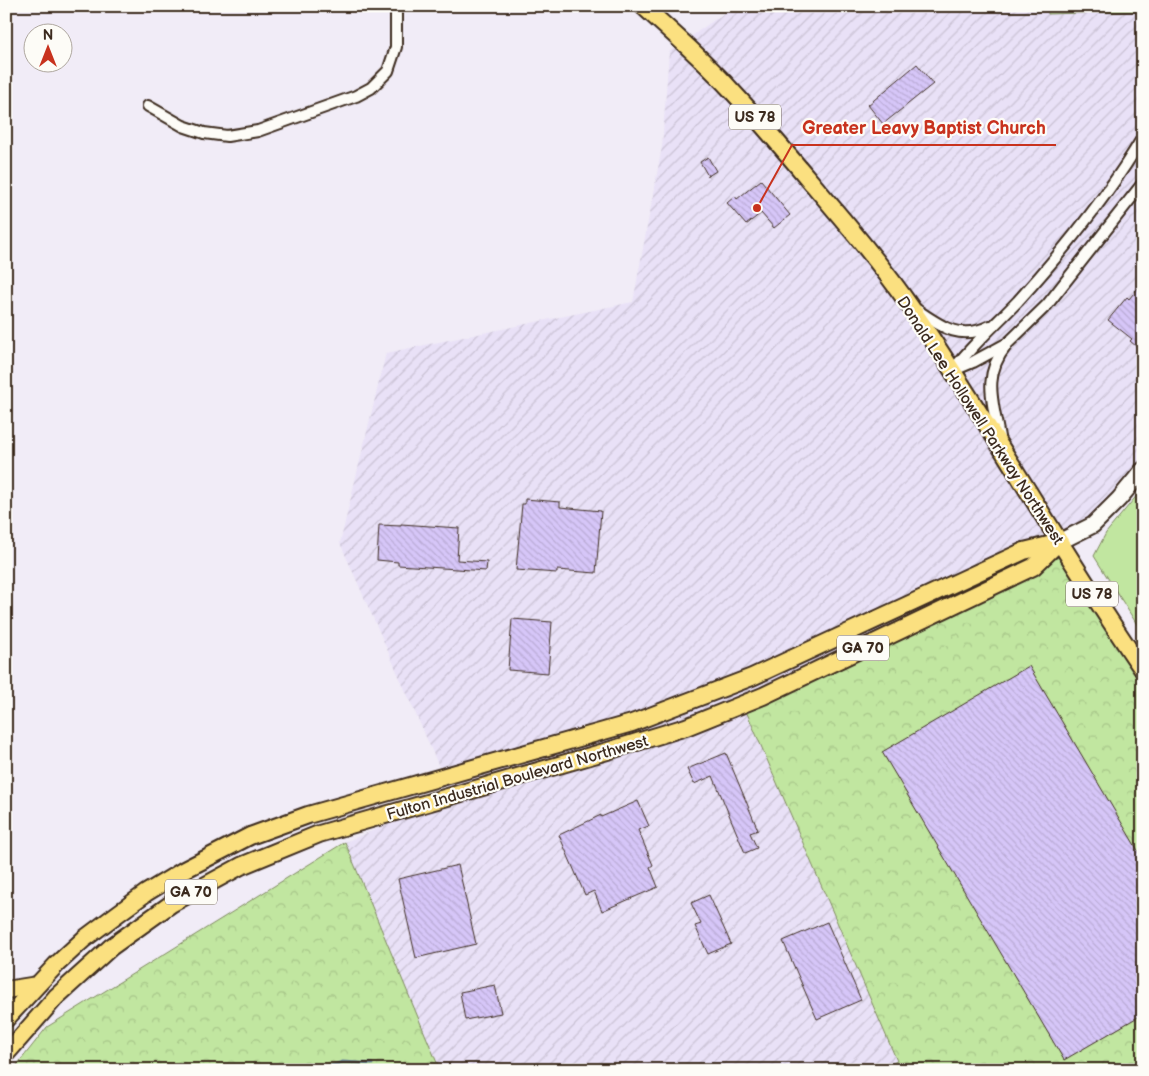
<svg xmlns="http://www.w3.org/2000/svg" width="1149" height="1076" font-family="'Balsamiq Sans',sans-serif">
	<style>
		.industrial { fill: url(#industrial-furrows) }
		.green { fill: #c1e6a0; stroke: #7e885f }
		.forest { fill: url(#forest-crowns); stroke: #7e885f }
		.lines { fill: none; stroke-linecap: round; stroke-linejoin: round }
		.stream { stroke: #698396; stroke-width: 3 }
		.building { fill: url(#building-back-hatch); stroke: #3b2a1e }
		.street-casing { stroke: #3b2a1e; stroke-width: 14 }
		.secondary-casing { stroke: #3b2a1e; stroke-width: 19 }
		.primary-casing { stroke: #3b2a1e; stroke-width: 20 }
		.street { stroke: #fdfcf7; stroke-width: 10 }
		.secondary { stroke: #fdfcf7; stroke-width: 15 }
		.primary { stroke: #fbe080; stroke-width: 16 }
		.labels { text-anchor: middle; stroke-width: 4.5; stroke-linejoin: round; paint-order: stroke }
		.shield { fill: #fdfcf7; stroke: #75695f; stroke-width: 1 }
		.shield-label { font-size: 15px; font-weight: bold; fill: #3b2a1e }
		.street-label { font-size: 16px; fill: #3b2a1e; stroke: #fdfcf7 }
		.leader { fill: none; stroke: #c8321e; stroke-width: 2 }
		.callout-dot { fill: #c8321e; stroke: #fdfcf7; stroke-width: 2 }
		.callout-label { font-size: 18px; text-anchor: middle; font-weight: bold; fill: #c8321e; stroke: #fdfcf7; stroke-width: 4.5; stroke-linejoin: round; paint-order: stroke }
	</style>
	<defs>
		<pattern id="industrial-furrows" width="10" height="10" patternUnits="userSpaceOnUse" patternTransform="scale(1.25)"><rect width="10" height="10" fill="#e9e1f7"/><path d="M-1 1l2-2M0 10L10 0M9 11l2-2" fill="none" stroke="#c9c1d3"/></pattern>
		<pattern id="forest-crowns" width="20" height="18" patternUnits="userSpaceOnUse" patternTransform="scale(1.25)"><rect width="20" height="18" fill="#c1e6a0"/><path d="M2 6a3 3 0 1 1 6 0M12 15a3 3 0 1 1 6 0" fill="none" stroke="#a7c589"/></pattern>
		<pattern id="building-back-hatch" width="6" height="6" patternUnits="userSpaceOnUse" patternTransform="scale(1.25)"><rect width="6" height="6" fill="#d6c6f8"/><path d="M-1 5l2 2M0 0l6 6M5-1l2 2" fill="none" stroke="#b9aad4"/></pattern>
	</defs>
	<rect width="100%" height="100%" fill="#f1ecf7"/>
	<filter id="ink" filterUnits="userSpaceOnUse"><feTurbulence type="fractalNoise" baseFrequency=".02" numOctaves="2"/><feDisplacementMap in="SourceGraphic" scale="10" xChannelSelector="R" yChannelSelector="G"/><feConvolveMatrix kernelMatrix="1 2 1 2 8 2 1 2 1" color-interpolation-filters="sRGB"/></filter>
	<g filter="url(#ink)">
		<path class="industrial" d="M734,6H1143V466L1068,553L740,697L897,1062L878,1070H440L345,842L453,798L340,543L386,353L633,302L662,147L669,52Z"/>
		<g class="green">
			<path d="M1048,6H1143V11L1048,14Z"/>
			<path d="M1143,488V634L1094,556L1106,533Z"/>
		</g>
		<g class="forest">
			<path d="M1068,553L1143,661V1070H878L897,1061L740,697Z"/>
			<path d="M345,842L440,1070H13L47,1027Z"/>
		</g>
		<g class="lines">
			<path class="stream" d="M317,1070L343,1062L372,1064"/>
		</g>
		<g class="building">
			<path d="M917,64L933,84L883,124L868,105Z"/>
			<path d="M708,157L716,171L708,176L700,162Z"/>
			<path d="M761,180L790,215L774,228L761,213L746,225L727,203L735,196L737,199Z"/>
			<path d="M1143,282V352L1130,341L1132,339L1108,320L1127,297L1129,299Z"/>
			<path d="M525,499L560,502V507L601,511L596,573L557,570V573L516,570L522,504H525Z"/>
			<path d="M401,524L459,528L457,560L487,562L486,571L398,565V562L377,560L379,525L401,526Z"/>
			<path d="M512,619L552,622L548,673L508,670Z"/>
			<path d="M1029,666L1143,859V1014L1064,1060L882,752Z"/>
			<path d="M726,753L758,830L750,833L757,848L745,853L713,776L694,784L687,769Z"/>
			<path d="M638,801L649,826L638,830L653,865L650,867L658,887L602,911L594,891L585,895L559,835L601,815V817Z"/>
			<path d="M458,865L476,944L416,958L398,879Z"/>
			<path d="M709,895L731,944L708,954L695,926L701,924L691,903Z"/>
			<path d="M827,922L861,1000L817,1019L783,941Z"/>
			<path d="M495,985L501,1013L465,1020L460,992Z"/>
		</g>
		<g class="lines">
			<g class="street-casing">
				<g id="street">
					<path d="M148,106L183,126L204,133L227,136L258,131L356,96L371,88L388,71L396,47V6"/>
					<path d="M917,310C942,327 960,341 990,326"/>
					<path d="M953,370C972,345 996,324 1018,301C1064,250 1108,196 1143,137"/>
					<path d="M954,370L973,362L1008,343L1047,305L1143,183"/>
					<path d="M999,437C993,402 982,376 1006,346"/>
				</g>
			</g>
			<g class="secondary-casing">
				<path id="secondary" d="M1059,542L1093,525L1119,499L1143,470"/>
			</g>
			<g class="primary-casing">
				<g id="primary">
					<path d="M643,6C673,33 704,60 731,90C759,120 785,151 811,182C845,222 880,263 910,306C991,425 1061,551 1143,670"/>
					<path d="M6,990L37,985"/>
					<path d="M6,1019L57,964L84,939L116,915L146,893L184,870L250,836L308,815L632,723L752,677L1024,551L1057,543"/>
					<path d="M6,1054L56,997L111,947L171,904L241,866L319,834L611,750L686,727L763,696L1033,567L1059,542"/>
				</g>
			</g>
			<use href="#street" class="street"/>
			<use href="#secondary" class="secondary"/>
			<use href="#primary" class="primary"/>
		</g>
	</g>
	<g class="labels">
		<g class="shield">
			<rect x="729" y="104.5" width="52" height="25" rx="4"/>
			<rect x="1066" y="581.5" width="52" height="25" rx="4"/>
			<rect x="837" y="635.5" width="52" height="25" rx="4"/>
			<rect x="165" y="879.5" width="52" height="25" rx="4"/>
		</g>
		<g class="shield-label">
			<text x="755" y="122">US 78</text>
			<text x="1092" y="599">US 78</text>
			<text x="863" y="653">GA 70</text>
			<text x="191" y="897">GA 70</text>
		</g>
		<g class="street-label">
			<text transform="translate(981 420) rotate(57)" y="6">Donald Lee Hollowell Parkway Northwest</text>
			<text transform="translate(517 777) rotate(-16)" y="6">Fulton Industrial Boulevard Northwest</text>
		</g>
	</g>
	<path class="leader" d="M757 208L792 145H1056"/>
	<circle class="callout-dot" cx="757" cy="208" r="5"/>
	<g class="callout-label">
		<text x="924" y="134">Greater Leavy Baptist Church</text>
	</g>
	<rect width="1149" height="1076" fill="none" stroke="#fdfcf7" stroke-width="25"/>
	<rect x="12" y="12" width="1124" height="1051" fill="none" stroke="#3b2a1e" stroke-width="2" filter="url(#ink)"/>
	<g transform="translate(48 48)"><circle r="24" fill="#fdfcf7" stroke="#afa8a0"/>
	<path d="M0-4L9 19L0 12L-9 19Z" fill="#c8321e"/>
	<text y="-8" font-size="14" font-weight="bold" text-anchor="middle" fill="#3b2a1e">N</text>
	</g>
</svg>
